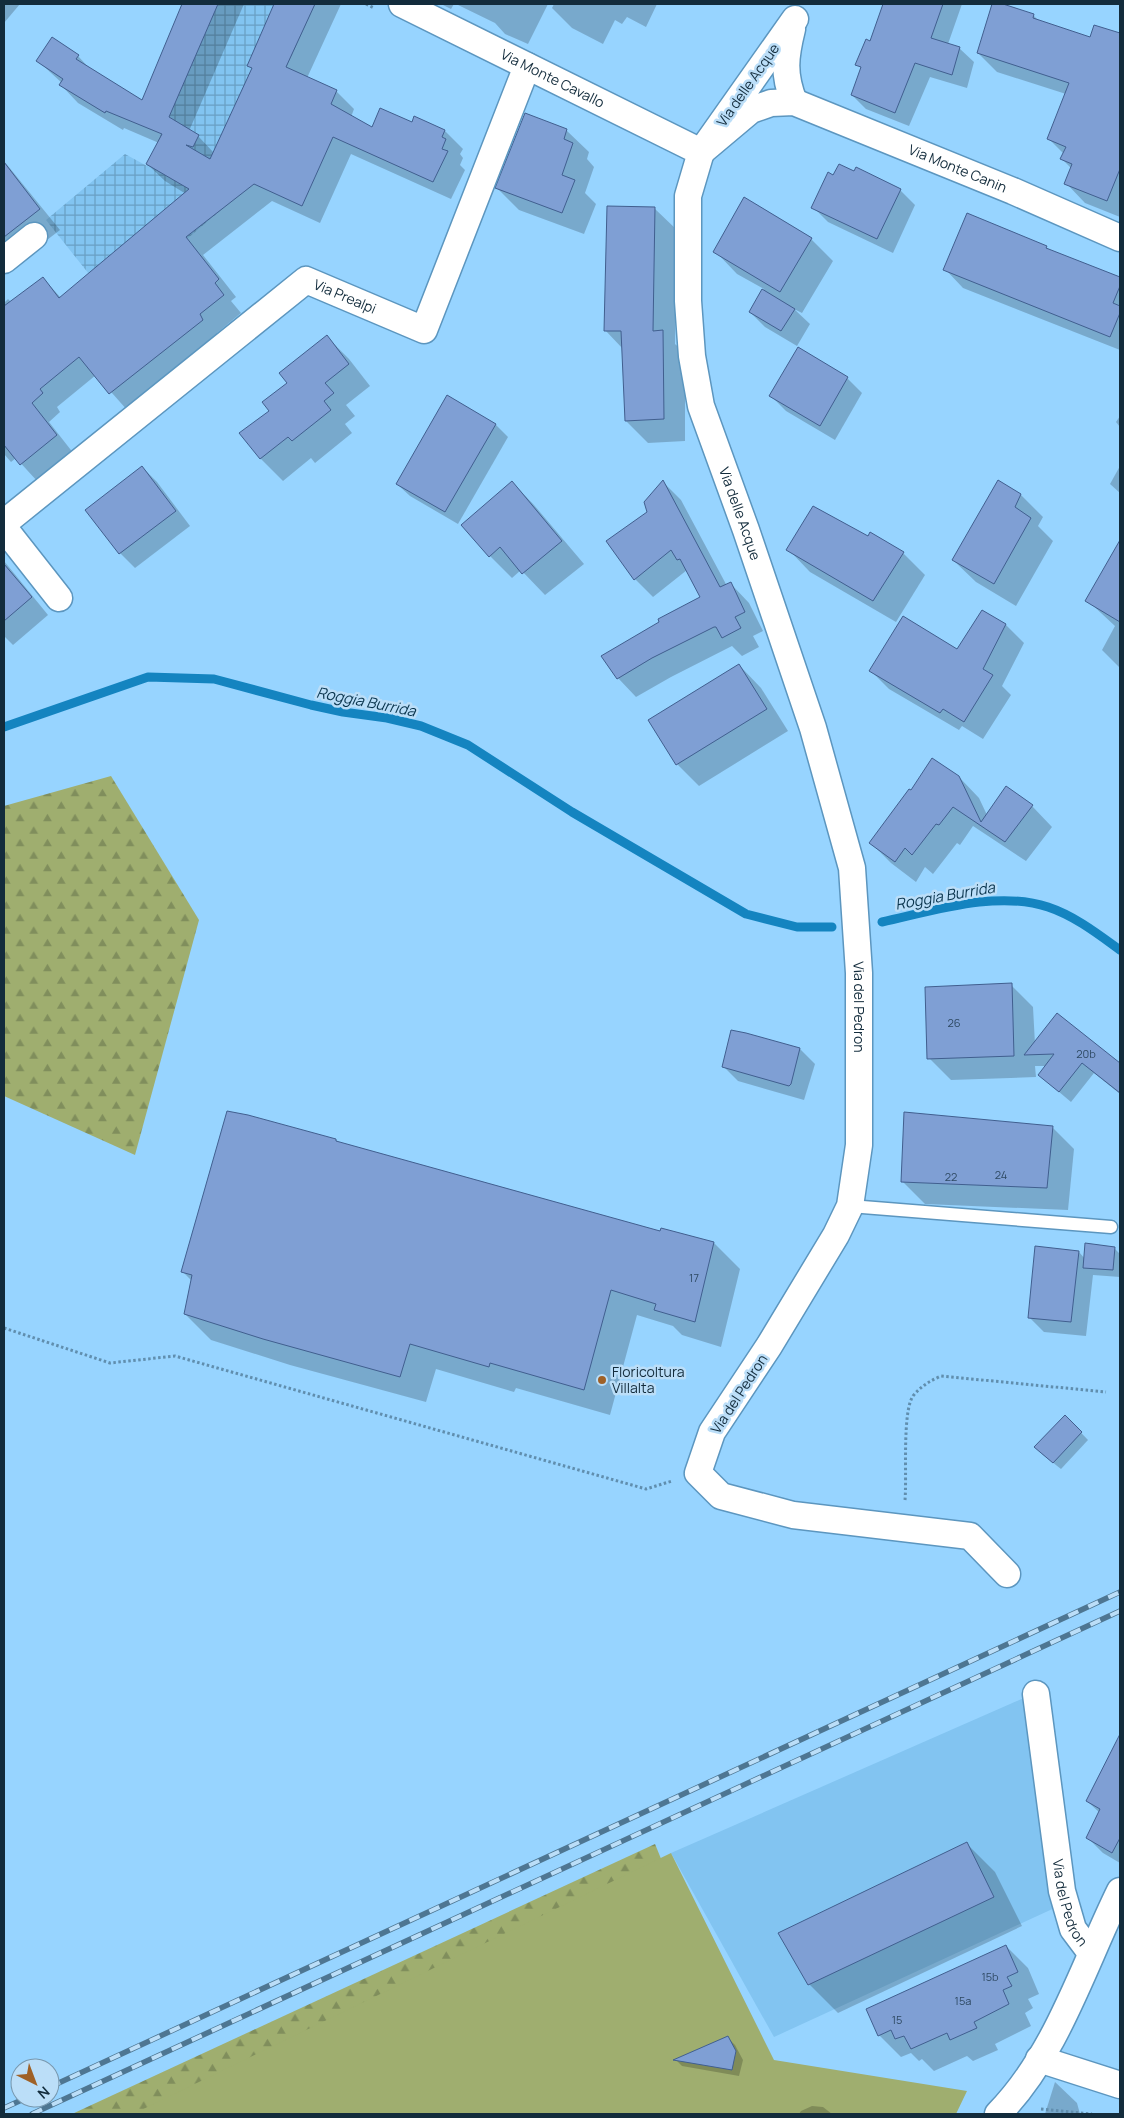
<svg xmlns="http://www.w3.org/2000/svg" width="1124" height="2118" font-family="Manrope,sans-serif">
  <defs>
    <pattern id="industrial-grid" width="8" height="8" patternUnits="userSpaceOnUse" patternTransform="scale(1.25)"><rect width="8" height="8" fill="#82c4f1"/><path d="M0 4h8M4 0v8" fill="none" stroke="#699fc4"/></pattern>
    <pattern id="forest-firs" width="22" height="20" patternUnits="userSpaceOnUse" patternTransform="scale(1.25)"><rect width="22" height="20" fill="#9fae6f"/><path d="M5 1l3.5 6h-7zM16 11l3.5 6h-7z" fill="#808e5c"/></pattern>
  </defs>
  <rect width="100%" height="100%" fill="#97d4ff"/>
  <polygon fill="#82c4f1" points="1026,1697 1059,1906 774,2037 671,1853"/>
  <polygon fill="url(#industrial-grid)" points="218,4 315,4 222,209 112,303 46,220 125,154 147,166"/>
  <g fill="url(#forest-firs)">
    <polygon points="111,776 199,920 135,1155 4,1096 4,806"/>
    <polygon points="655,1844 666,1871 169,2114 72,2114"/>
  </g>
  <polygon fill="#9fae6f" points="671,1853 774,2060 967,2091 956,2114 133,2114"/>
  <g fill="#0003">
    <polygon points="4,4 20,4 4,23"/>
    <polygon points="184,4 244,4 189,131 198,136 214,153 253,70 249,65 276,4 341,4 307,78 336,91 354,109 351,117 372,128 413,123 415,118 445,131 463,149 460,154 463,158 460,165 465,170 451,199 351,154 320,223 272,201 203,255 236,297 231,301 241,313 217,333 220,338 128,411 96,375 57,407 60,412 49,422 74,454 38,482 16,458 11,462 4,454 4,303 8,299 11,302 43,278 61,298 186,194 165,181 147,164 159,143 124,128 123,130 78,103 61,85 62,83 38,61 78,56 91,70 143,102"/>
    <polygon points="441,4 454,4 451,9"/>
    <polygon points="456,4 548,4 528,44 505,34 495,23"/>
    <polygon points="554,4 657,4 646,27 627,17 622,24 615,20 603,44 572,28 552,8"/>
    <polygon points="884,4 962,4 948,44 959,48 974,62 967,88 930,77 909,126 866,109 852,95 862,69 857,64 871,43"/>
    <polygon points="994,4 1033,15 1040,22 1091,39 1095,27 1120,35 1120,217 1085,203 1066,183 1072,169 1062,159 1064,154 1049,139 1066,94 997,72 978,53"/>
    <polygon points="566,130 589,152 587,159 594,167 585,193 596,204 584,234 519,210 497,188"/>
    <polygon points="4,161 60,230 4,273"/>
    <polygon points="900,190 915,205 893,253 828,222 813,207"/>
    <polygon points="654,208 677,230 675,344 685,353 685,441 648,443 626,421 623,349 605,330"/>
    <polygon points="811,239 833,261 802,313 794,309 810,324 797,346 765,327 750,312 764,289 737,274 715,251"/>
    <polygon points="1046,247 1052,252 1120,279 1120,350 963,288 945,269"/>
    <polygon points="327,337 349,359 370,386 346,405 355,416 345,424 352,433 315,463 311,458 283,481 261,459 241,434 270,411"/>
    <polygon points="799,349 847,378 862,393 835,440 786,411 771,396"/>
    <polygon points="1120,416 1120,427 1116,422"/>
    <polygon points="495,424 508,437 458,524 410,496 397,484"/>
    <polygon points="1120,466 1120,493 1110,484"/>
    <polygon points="142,467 157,482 190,526 135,568 120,553"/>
    <polygon points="512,482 534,505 584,564 545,595 521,570 512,578 490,556"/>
    <polygon points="663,482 681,500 727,586 731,584 749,603 763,631 753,636 759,647 742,656 732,646 671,677 636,697 618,678 702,597 687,570 653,597 635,579 648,512"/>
    <polygon points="1021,495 1043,517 1038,526 1053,541 1016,606 976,582 953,560"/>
    <polygon points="869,538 903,553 925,575 896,622 810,572 788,549"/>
    <polygon points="4,561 48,615 13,645 4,636"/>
    <polygon points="1109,562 1120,568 1120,668 1102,650 1115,626 1087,600"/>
    <polygon points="982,611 1006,625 1024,643 1002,686 1011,695 983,739 962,726 959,730 889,689 871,671 958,651"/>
    <polygon points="739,665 761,688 788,731 699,786 677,764"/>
    <polygon points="959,777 979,798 987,815 1032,806 1052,827 1026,861 973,826 960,845 957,843 933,874 925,867 916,882 891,863 871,843 911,792"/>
    <polygon points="1011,985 1033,1007 1035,1044 1057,1015 1120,1064 1120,1094 1094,1073 1071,1102 1039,1075 1046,1066 1035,1066 1036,1077 951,1080 929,1058"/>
    <polygon points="746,1034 800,1049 815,1064 804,1100 738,1081 723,1066"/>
    <polygon points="1052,1127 1074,1149 1068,1210 925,1204 903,1182"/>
    <polygon points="336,1140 339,1143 661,1233 714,1243 740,1269 721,1347 682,1335 673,1326 637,1315 610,1415 516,1388 514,1392 436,1369 426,1402 290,1365 211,1340 185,1314 192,1281 182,1271"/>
    <polygon points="1115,1249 1120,1254 1120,1277 1093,1275 1086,1336 1044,1332 1029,1317 1079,1252 1085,1259"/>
    <polygon points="1065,1416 1088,1440 1061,1469 1042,1454"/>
    <polygon points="1105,1766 1120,1773 1120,1863 1103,1853 1088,1838 1100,1813 1087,1801"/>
    <polygon points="966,1843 995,1872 1022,1926 838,2013 809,1984"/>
    <polygon points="1006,1946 1028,1968 1039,1994 1028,1999 1033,2008 1025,2013 1031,2026 995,2044 998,2050 973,2061 967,2056 934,2071 922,2059 919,2061 911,2053 901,2057 879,2035"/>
    <polygon points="728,2038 735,2045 743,2060 739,2076 682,2066 676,2060"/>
    <polygon points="1055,2082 1077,2103 1080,2114 1045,2114"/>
    <polygon points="812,2106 823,2107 832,2114 799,2114 801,2111"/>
  </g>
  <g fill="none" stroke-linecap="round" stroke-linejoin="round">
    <g stroke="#1484c0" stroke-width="9">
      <polyline points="4,727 148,677 214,679 311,705 343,712 387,718 421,726 468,745 572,812 746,914 797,927 832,927"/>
      <path d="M882,922C933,911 997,890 1048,907C1075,916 1098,934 1120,950"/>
    </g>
  </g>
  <g fill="#7f9fd4" stroke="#415f8f">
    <polygon points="182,4 218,4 169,117 199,135 193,147 186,145 210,159 252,68 247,66 274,4 315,4 286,67 337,90 331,104 372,127 380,108 412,122 414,116 445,130 442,137 446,139 442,149 448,151 433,182 333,137 302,206 254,184 186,237 219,279 215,283 224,295 200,314 203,320 109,394 79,357 40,389 43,393 32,403 57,435 20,465 4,445 4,306 43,277 59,298 189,189 146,164 162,134 106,111 105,113 59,85 63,79 36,61 52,37 79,55 76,59 142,100"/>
    <polygon points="883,4 943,4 931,38 960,47 952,75 915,63 895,113 851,95 861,67 855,65 866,39 870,41"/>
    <polygon points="992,4 1003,4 1034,14 1033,18 1090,37 1094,25 1120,33 1120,169 1107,201 1064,184 1072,164 1060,159 1066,147 1047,139 1069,83 977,53"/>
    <polygon points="525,113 567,129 564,139 573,143 562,175 575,180 562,213 495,188"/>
    <polygon points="4,162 40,209 4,237"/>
    <polygon points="839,164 854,171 856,167 901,189 877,239 811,208 828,172 833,175"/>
    <polygon points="744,197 812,238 780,292 713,252"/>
    <polygon points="607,206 655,207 653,331 663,330 664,419 625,421 621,331 604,331"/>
    <polygon points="967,213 1047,246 1046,248 1120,277 1120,286 1113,303 1120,306 1120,313 1110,337 943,270"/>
    <polygon points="762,289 795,309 781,331 749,312"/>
    <polygon points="327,335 349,364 325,383 334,393 324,401 331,410 292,441 288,437 260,459 239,433 269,411 262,402 287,383 279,373"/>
    <polygon points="798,347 848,377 820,426 769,396"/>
    <polygon points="447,395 496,424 445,512 396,484"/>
    <polygon points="142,466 176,511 119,554 85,510"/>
    <polygon points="663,480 720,587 731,582 745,612 735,617 741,628 722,638 716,627 714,627 652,658 617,679 601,656 659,622 658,619 700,597 680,559 677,560 671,550 634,580 606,541 647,512 644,502"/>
    <polygon points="998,480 1021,494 1015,507 1031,518 994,584 952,560"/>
    <polygon points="512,481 562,541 522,574 500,547 489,557 461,525"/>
    <polygon points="813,506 868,536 870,532 904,552 873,601 786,550"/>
    <polygon points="1120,540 1120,622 1085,601"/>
    <polygon points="4,564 32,597 4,621"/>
    <polygon points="982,610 1006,624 983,669 993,675 964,722 943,709 940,713 869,671 903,616 957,649"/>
    <polygon points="739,664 767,709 676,765 648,720"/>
    <polygon points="932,758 959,776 981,822 1006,786 1033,805 1005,842 953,807 939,825 936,824 912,855 905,848 895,862 869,843 909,789 911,790"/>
    <polygon points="1012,983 1014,1056 927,1059 925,987"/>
    <polygon points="1057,1013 1120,1063 1120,1093 1082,1063 1059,1092 1038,1075 1054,1054 1024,1055"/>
    <polygon points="731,1030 746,1033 800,1048 791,1084 789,1086 722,1067"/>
    <polygon points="227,1111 248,1115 336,1139 336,1141 660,1231 661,1228 714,1242 695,1322 654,1310 656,1304 611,1290 584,1390 490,1363 489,1367 410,1344 400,1377 263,1339 184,1314 192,1275 181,1272"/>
    <polygon points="904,1112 1053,1126 1047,1188 901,1182"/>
    <polygon points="1085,1243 1115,1247 1113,1270 1083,1268"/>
    <polygon points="1035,1246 1079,1251 1071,1322 1028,1318"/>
    <polygon points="1065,1415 1082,1432 1053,1463 1034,1447"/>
    <polygon points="1120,1734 1120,1838 1112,1853 1086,1838 1100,1809 1086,1801"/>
    <polygon points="967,1842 994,1897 808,1985 778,1933"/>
    <polygon points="1006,1945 1018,1972 1007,1977 1012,1986 1003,1990 1009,2004 974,2022 977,2028 950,2040 947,2033 911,2049 904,2036 895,2039 891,2030 878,2036 866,2009"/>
    <polygon points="728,2036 736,2051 732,2070 673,2060"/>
  </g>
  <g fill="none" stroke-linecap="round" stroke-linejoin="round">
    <g stroke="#5c96bf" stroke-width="15">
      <polyline id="service" points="850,1206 1111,1227"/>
    </g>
    <g stroke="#5c96bf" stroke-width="29">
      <g id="minor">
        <path id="s1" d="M402,4L701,152L688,196V301L692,356L701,406L746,530L813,728L852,868L859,973V1145L850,1206L836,1235L769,1346L712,1432L698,1473L721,1496L793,1515L970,1536L1007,1574"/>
        <path id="s2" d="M795,19L701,152L751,110L771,103L794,102L1013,191L1120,238"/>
        <path d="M792,29C785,57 783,74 794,102"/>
        <polyline points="4,260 34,236"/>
        <path id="s3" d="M4,523L306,280L424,330L527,66"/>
        <polyline points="4,528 59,598"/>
        <path id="s4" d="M1036,1694L1062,1891L1073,1929L1091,1953"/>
        <polyline points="1039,2059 1120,2085"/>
        <path d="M998,2114C1057,2054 1083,1966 1120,1891"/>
      </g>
    </g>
    <g stroke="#608eae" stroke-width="3" stroke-dasharray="2.5 2.5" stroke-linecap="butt">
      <polyline points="366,4 374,8"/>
      <polyline points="4,1328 110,1363 175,1356 646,1489 672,1481"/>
      <path d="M905,1500C907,1478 902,1412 913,1396C921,1386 930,1381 941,1376L1106,1392"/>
      <polyline points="1041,2109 1092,2114"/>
    </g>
    <use href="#service" stroke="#fff" stroke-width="12"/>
    <use href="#minor" stroke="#fff" stroke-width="26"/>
    <g stroke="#4e7692" stroke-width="5.5">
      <g id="rail">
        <polyline points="50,2087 1120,1592"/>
        <polyline points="4,2108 26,2098"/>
        <polyline points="32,2114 1120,1611"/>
      </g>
    </g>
    <use href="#rail" stroke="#bbdef8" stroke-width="4" stroke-dasharray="11" stroke-linecap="butt"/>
  </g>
  <circle fill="#9f6127" stroke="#bbdef8" stroke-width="2" cx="602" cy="1380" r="5"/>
  <g text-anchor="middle" stroke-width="5" stroke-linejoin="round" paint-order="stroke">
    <g font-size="11" fill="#2e4962">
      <text x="954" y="1027">26</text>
      <text x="1086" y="1058">20b</text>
      <text x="1001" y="1179">24</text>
      <text x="951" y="1181">22</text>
      <text x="694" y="1282">17</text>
      <text x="990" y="1981">15b</text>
      <text x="963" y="2005">15a</text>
      <text x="897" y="2024">15</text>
    </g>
    <g font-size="14" fill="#132c3c" stroke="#bbdef8">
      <text dy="5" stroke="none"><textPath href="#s1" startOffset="168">Via Monte Cavallo</textPath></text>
      <text transform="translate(748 85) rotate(-55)" y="5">Via delle Acque</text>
      <text dy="5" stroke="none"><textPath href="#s2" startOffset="449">Via Monte Canin</textPath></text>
      <text dy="5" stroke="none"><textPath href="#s3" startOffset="430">Via Prealpi</textPath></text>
      <text dy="5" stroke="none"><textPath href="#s1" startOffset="705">Via delle Acque</textPath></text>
      <text dy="5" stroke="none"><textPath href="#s1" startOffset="1216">Via del Pedron</textPath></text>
      <text transform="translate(739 1394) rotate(-57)" y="5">Via del Pedron</text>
      <text dy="5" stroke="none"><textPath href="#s4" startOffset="212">Via del Pedron</textPath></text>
    </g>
    <g font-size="14" fill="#132c3c" stroke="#bbdef8" text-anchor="start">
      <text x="612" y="1377">Floricoltura<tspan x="612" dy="16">Villalta</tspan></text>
    </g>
    <g font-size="15" font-style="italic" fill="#09344d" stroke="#bbdef8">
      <text transform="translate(366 702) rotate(11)" y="5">Roggia Burrida</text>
      <text transform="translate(945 896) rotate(-10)" y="5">Roggia Burrida</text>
    </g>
  </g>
  <rect width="1124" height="2118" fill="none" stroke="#132c3c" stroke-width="10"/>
  <g transform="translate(35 2083) rotate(138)"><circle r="24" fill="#bbdef8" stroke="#7897ad"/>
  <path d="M0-4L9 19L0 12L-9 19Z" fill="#9f6127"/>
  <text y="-8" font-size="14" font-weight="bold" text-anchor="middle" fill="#132c3c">N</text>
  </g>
</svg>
